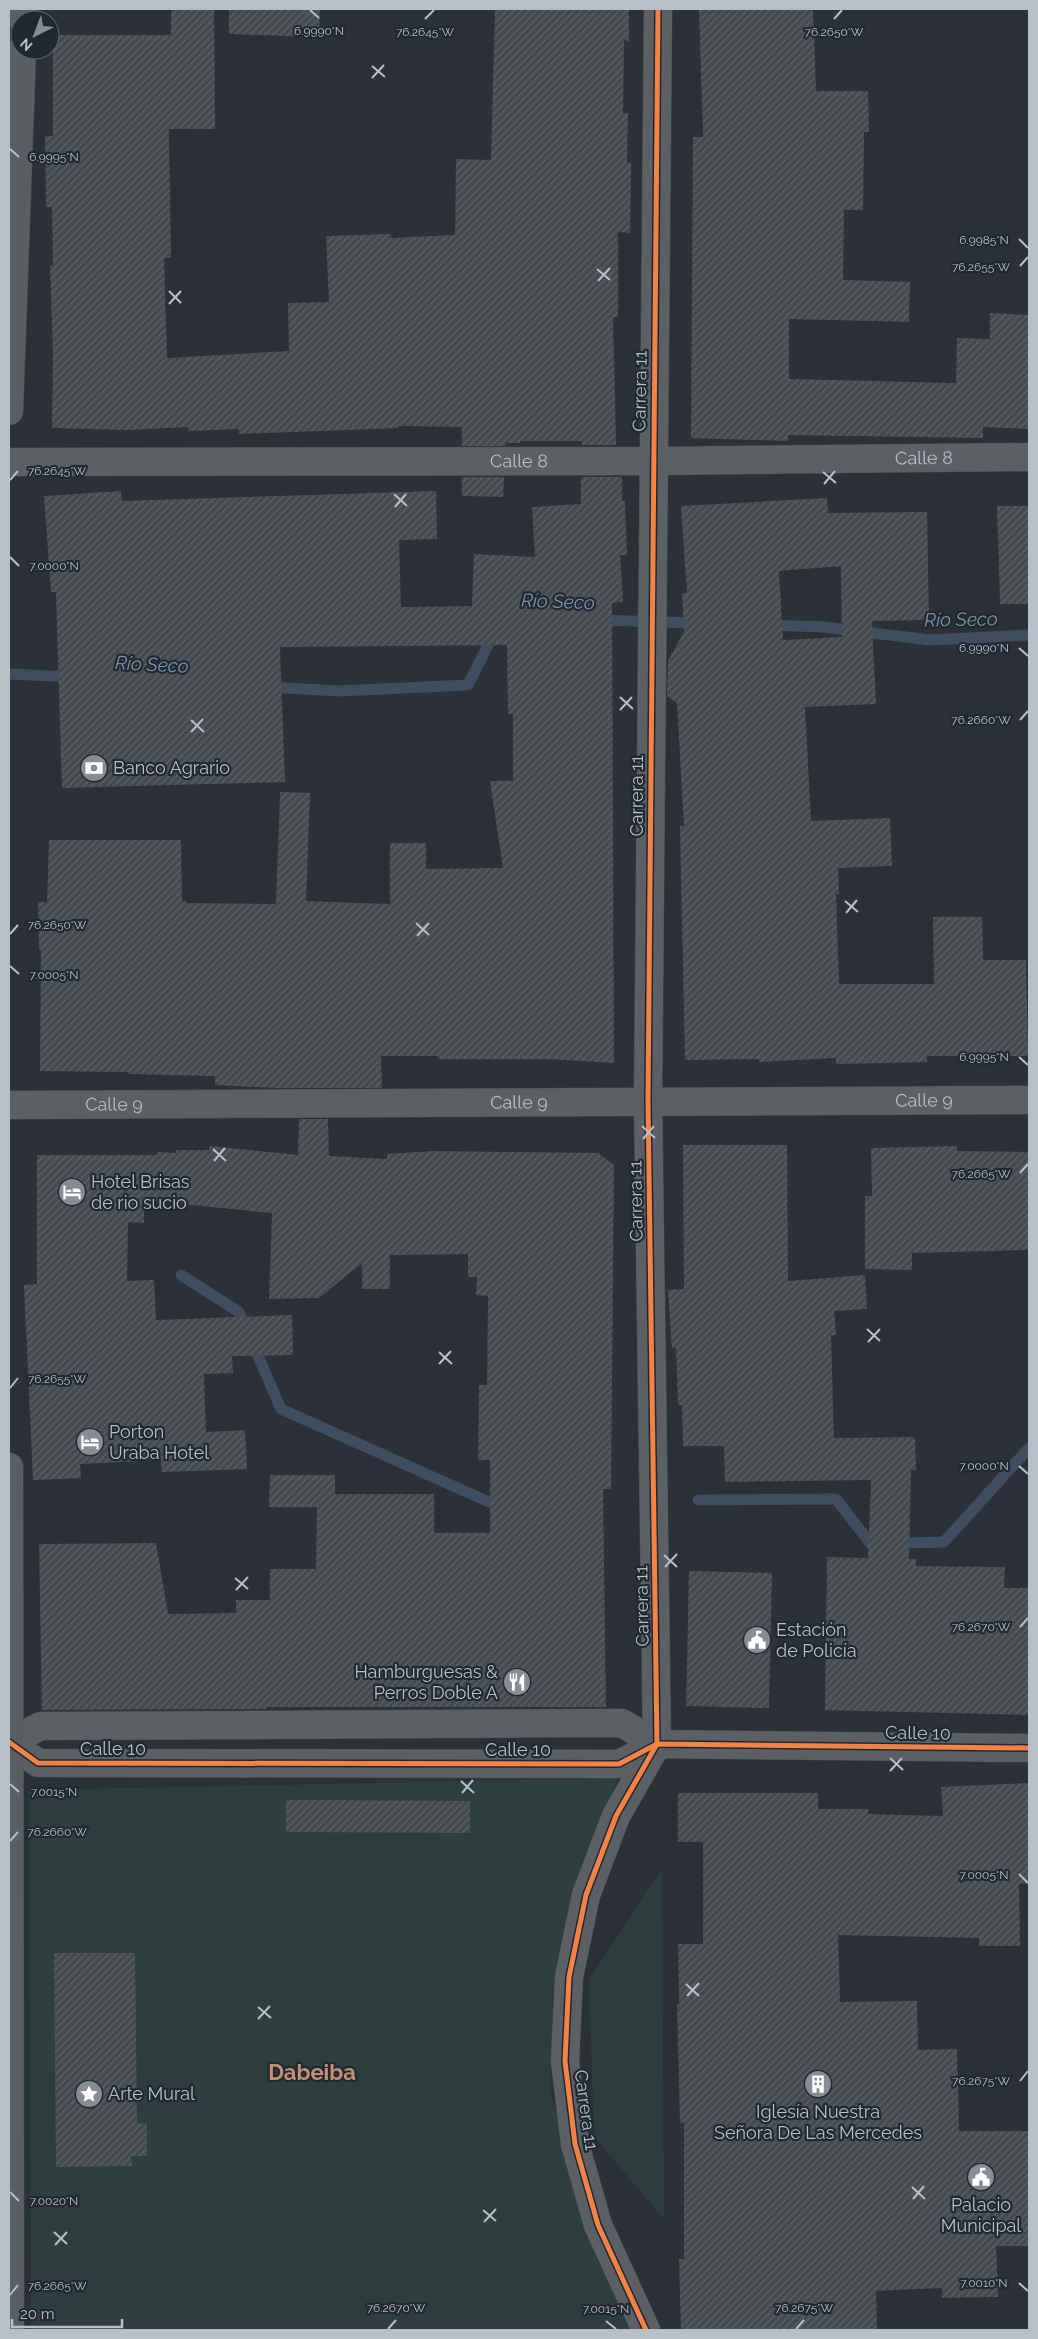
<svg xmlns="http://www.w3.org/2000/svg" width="1038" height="2339" font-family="Raleway,sans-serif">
  <defs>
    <pattern id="building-hatch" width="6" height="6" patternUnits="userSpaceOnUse" patternTransform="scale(1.25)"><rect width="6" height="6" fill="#454a4f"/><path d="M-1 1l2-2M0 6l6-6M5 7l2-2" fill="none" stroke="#5e6267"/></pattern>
  </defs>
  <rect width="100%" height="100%" fill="#2c3137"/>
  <g fill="#2c3e3d">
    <polygon points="617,1778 587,1895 553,1990 551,2094 584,2199 636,2330 31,2330 29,1790"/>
    <polygon points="662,1869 664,2219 594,2137 589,1980"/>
  </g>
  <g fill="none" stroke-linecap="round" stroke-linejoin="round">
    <g stroke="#3e4e5e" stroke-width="11">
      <polyline points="597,620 698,623"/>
      <polyline points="767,625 824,627 930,640 1029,635"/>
      <polyline points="9,674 72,677"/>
      <polyline points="268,687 339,691 468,685 494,633"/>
      <polyline points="181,1275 239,1312 281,1409 489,1502"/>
      <polyline points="698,1500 836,1499 871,1544 944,1542 1029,1448"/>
    </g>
  </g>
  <g fill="url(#building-hatch)" fill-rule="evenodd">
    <polygon points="171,9 214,9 215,129 169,129 171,258 164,258 167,358 289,351 288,303 329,302 326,236 391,234 391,238 455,235 456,159 491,160 495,9 629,9 629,41 624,40 623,113 628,113 627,163 631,163 630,233 618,232 618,317 613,317 616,445 582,445 582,441 520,441 520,443 506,443 505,446 462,446 462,427 398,426 398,428 239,434 239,429 188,431 188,427 127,430 52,428 53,355 50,265 53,265 52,207 46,207 45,136 53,136 53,35 171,35"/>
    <polygon points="229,9 320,9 319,37 229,34"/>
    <polygon points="699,9 813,9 816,91 868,91 869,132 864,132 863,210 844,210 843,280 910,282 909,322 789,319 789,379 956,383 957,338 990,339 990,313 1029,315 1029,429 983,427 983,438 788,435 788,441 691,438 693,137 703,137"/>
    <polygon points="462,477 504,477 503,497 462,496"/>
    <polygon points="581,477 622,477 622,501 625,501 627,555 620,555 623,602 612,603 614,1063 550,1059 438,1059 438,1056 381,1056 382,1088 278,1088 215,1085 215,1076 128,1074 128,1072 40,1071 41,950 39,950 38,902 47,902 49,840 181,840 182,901 186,901 186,903 276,904 280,792 310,793 306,901 390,904 390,843 426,843 426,869 503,868 490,781 513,781 513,714 508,714 507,645 280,647 285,782 62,788 56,592 51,592 44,496 121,491 122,501 436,491 437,539 399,540 401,607 472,606 474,554 535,557 532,507 581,504"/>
    <path d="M827,498L828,513L927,512L929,620L872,621L876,704L805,707L811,821L890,818L892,866L838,868L839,894H836L839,984H934L933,917H982L983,960H1026L1028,1056H927V1062L836,1064V1058L759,1062V1059L685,1060L680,826H684L677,703L667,696L668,661L684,632L682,593H687L681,506ZM841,566L842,637L783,640L779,571Z"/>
    <polygon points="997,506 1029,506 1029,604 1000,604"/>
    <polygon points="299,1119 328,1119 329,1156 387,1159 387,1154 434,1151 598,1153 614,1165 611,1489 603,1489 606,1707 266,1707 266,1709 42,1710 39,1544 156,1543 168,1614 236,1613 236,1600 270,1600 270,1569 316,1569 317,1507 269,1507 270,1475 335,1475 335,1494 434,1494 434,1533 490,1533 490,1460 478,1460 479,1385 487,1385 488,1296 476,1295 477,1277 468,1277 468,1254 390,1255 390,1289 362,1289 362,1263 319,1298 269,1299 272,1213 144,1200 144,1223 128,1222 127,1281 154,1280 156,1320 292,1315 293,1355 232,1356 233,1373 204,1374 206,1432 245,1430 247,1469 162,1472 161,1460 80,1464 81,1478 33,1480 24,1285 37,1284 37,1155 157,1155 158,1152 176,1153 176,1150 209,1150 210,1146 298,1155"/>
    <polygon points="683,1145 787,1145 788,1281 865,1275 867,1309 834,1311 836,1335 831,1335 834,1438 915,1437 916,1470 911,1470 909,1559 916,1559 916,1566 1005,1567 1004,1588 1029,1588 1029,1715 825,1710 827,1557 868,1558 871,1480 725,1482 724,1446 683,1446 682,1405 678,1405 676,1347 672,1348 668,1290 684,1289"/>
    <polygon points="957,1146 957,1151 1029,1152 1029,1250 912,1253 912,1270 865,1269 865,1196 872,1196 871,1148"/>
    <polygon points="689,1571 772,1573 769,1708 686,1706"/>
    <polygon points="1029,1783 1029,1883 1019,1884 1020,1946 979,1946 979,1938 838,1935 840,2002 917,2001 918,2050 957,2049 959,2131 1029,2131 1029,2246 996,2246 998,2297 942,2298 942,2288 876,2291 877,2330 681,2330 679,2259 684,2259 684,2122 680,2123 677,2004 679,2004 678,1944 703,1944 703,1842 678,1842 678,1793 818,1793 818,1809 868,1809 868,1814 943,1816 941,1787"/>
    <polygon points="286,1800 470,1801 470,1833 286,1832"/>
    <polygon points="54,1953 135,1953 137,2123 147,2124 147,2156 131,2156 132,2166 56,2167"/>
  </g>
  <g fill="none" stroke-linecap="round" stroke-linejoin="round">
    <g stroke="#484c50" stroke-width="29">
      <g id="street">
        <path id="s1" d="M9,462L653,461L1029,457"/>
        <path id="s2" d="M9,1105L1029,1100"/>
        <polyline points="9,1742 38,1763 619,1764 657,1744 1029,1748"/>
        <polyline points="9,1742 41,1726 622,1723 657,1744"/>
        <polyline points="646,2330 598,2225 575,2144 565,2061 569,1977 586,1895 616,1816 657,1744 648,1101 658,9"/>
      </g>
    </g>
    <g stroke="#484c50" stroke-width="29">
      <g id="secondary">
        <polyline points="23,20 24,9"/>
        <polyline points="9,411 22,50"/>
        <polyline points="9,1467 10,2330"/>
      </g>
    </g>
    <use href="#street" stroke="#5c6065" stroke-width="28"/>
    <use href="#secondary" stroke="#5a5e63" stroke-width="28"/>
    <g stroke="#202931" stroke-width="8">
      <g id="cycleway">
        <polyline points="9,1742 38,1763 619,1764 657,1744 1029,1748"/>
        <polyline points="646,2330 598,2225 575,2144 565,2061 569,1977 586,1895 616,1816 657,1744 648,1101 658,9"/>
      </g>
    </g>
    <use href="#cycleway" stroke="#f48246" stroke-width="5"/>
  </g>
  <path fill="none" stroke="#b7bfc7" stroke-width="2" d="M310,10L319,18M425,19L434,10M834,19L842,10M372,66L385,77M372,78L384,65M10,149L19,157M1019,239L1028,248M1020,266L1028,257M597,269L610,280M598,281L610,268M169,291L181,303M169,304L181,291M823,472L836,483M10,480L18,471M824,484L835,471M394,494L407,506M395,507L406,494M10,557L19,566M1019,648L1028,656M620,697L633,709M620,710L632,697M191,720L204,732M1020,720L1028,711M191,732L203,719M845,901L858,912M846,913L857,900M416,923L429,935M10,934L18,925M417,936L429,923M10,966L19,974M1019,1057L1028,1065M642,1126L655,1138M643,1139L654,1126M213,1149L226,1161M214,1161L225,1148M1020,1173L1028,1164M867,1329L880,1341M868,1342L880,1329M439,1352L452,1364M439,1364L451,1351M10,1388L18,1378M1019,1466L1028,1474M664,1555L677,1567M665,1567L677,1554M235,1578L248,1589M236,1590L248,1577M1020,1627L1028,1618M890,1758L903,1770M890,1771L902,1758M461,1781L474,1793M10,1784L19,1792M462,1793L473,1780M10,1841L18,1832M1019,1874L1028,1883M686,1984L699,1996M687,1996L699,1983M258,2007L271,2018M258,2019L270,2006M1020,2081L1028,2071M912,2187L925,2199M10,2192L19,2201M913,2199L924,2186M483,2210L496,2221M484,2222L496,2209M54,2232L67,2244M55,2245L67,2232M1019,2283L1028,2291M10,2295L18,2285M606,2321L616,2329M388,2329L396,2320M796,2329L804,2320"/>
  <defs>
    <g id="bank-disc" transform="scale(1.4375)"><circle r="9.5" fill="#868d95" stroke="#202931"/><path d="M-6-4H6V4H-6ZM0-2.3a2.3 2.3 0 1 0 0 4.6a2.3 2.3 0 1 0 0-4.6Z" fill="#fff"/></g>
    <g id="hotel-disc" transform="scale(1.4375)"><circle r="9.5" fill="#868d95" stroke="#202931"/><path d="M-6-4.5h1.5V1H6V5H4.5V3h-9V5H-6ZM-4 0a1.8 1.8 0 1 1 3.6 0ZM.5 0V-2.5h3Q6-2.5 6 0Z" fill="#fff"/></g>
    <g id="civic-disc" transform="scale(1.4375)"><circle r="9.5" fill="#868d95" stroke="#202931"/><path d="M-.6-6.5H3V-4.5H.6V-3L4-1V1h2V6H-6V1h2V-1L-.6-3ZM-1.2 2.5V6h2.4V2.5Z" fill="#fff"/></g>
    <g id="restaurant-disc" transform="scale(1.4375)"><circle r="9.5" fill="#868d95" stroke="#202931"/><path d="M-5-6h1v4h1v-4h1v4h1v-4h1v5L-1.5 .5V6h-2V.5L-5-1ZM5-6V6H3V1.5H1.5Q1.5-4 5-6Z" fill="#fff"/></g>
    <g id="building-disc" transform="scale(1.4375)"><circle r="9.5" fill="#868d95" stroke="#202931"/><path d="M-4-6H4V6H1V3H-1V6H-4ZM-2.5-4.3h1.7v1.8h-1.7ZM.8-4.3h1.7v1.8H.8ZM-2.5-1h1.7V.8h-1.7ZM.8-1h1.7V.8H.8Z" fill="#fff"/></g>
    <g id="sight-disc" transform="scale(1.4375)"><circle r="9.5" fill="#868d95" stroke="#202931"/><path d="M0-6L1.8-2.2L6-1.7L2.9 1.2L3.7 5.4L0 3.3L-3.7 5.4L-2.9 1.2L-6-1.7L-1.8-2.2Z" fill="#fff"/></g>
  </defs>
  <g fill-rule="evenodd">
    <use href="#bank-disc" x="94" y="768"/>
    <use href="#hotel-disc" x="72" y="1192"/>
    <use href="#hotel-disc" x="90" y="1442"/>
    <use href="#civic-disc" x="757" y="1640"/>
    <use href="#restaurant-disc" x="517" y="1682"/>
    <use href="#building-disc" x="818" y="2084"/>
    <use href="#sight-disc" x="89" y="2094"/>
    <use href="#civic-disc" x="981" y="2177"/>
  </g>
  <g text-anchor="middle" stroke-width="4.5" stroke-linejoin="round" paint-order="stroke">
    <g font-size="18" fill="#b7bfc7" stroke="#202931">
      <text transform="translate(640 391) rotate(-89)" y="6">Carrera 11</text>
      <text dy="6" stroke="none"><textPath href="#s1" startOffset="915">Calle 8</textPath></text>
      <text dy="6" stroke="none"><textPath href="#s1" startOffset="510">Calle 8</textPath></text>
      <text transform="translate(637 796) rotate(-90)" y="6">Carrera 11</text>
      <text dy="6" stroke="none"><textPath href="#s2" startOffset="915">Calle 9</textPath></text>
      <text dy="6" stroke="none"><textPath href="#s2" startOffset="510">Calle 9</textPath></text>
      <text dy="6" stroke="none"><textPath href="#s2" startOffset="105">Calle 9</textPath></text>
      <text transform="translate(636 1201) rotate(-91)" y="6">Carrera 11</text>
      <text transform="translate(642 1606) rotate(-91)" y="6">Carrera 11</text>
      <text transform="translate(918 1733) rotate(1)" y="6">Calle 10</text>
      <text x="113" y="1755">Calle 10</text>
      <text x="518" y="1756">Calle 10</text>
      <text transform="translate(586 2110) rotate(82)" y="6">Carrera 11</text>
    </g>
    <g font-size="18" fill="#b7bfc7" stroke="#202931" text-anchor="start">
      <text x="113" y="774">Banco Agrario</text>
      <text x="91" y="1188">Hotel Brisas<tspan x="91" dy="21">de rio sucio</tspan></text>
      <text x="109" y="1438">Porton<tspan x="109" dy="21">Uraba Hotel</tspan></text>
      <text x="776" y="1636">Estación<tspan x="776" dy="21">de Policía</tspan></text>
      <text x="498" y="1678" text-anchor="end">Hamburguesas &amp;<tspan x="498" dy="21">Perros Doble A</tspan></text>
      <text x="108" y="2100">Arte Mural</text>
      <text x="818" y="2118" text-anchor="middle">Iglesía Nuestra<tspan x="818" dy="21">Señora De Las Mercedes</tspan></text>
      <text x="981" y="2211" text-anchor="middle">Palacio<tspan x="981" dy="21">Municipal</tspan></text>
    </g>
    <g font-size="19" font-style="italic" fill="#7c92a6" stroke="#202931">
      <text transform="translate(558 601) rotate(2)" y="7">Río Seco</text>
      <text transform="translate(961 619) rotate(-1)" y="7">Río Seco</text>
      <text transform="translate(152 664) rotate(3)" y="7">Río Seco</text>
    </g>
    <g font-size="22" font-weight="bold" fill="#c78e71" stroke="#202931">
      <text x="312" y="2080">Dabeiba</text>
    </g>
  </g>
  <g font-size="12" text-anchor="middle" fill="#b7bfc7" stroke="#202931" stroke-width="4.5" stroke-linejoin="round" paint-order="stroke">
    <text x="319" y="35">6.9990°N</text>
    <text x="425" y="36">76.2645°W</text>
    <text x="834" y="36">76.2650°W</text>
    <text x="54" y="161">6.9995°N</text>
    <text x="984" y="244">6.9985°N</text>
    <text x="981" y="271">76.2655°W</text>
    <text x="57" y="475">76.2645°W</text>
    <text x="54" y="570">7.0000°N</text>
    <text x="984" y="652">6.9990°N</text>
    <text x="981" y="724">76.2660°W</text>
    <text x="57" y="929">76.2650°W</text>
    <text x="54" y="979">7.0005°N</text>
    <text x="984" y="1061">6.9995°N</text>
    <text x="981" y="1178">76.2665°W</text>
    <text x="57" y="1383">76.2655°W</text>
    <text x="984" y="1470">7.0000°N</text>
    <text x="981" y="1631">76.2670°W</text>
    <text x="54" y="1796">7.0015°N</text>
    <text x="57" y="1836">76.2660°W</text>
    <text x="984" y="1879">7.0005°N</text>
    <text x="981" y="2085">76.2675°W</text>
    <text x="54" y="2205">7.0020°N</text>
    <text x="984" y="2287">7.0010°N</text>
    <text x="57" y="2290">76.2665°W</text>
    <text x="396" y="2312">76.2670°W</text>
    <text x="804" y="2312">76.2675°W</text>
    <text x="606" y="2313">7.0015°N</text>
  </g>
  <rect width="1038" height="2339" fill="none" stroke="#b7bfc7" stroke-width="20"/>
  <g transform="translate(35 35) rotate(222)"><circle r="24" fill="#202931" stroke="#5c656d"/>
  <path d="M0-4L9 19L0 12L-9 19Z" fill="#868d95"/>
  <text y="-8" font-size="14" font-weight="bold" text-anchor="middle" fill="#b7bfc7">N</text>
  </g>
  <path d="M12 2319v8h110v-8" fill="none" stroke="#b7bfc7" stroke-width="2.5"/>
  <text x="20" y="2319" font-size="15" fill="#b7bfc7" stroke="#202931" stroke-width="4" paint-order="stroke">20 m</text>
</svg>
